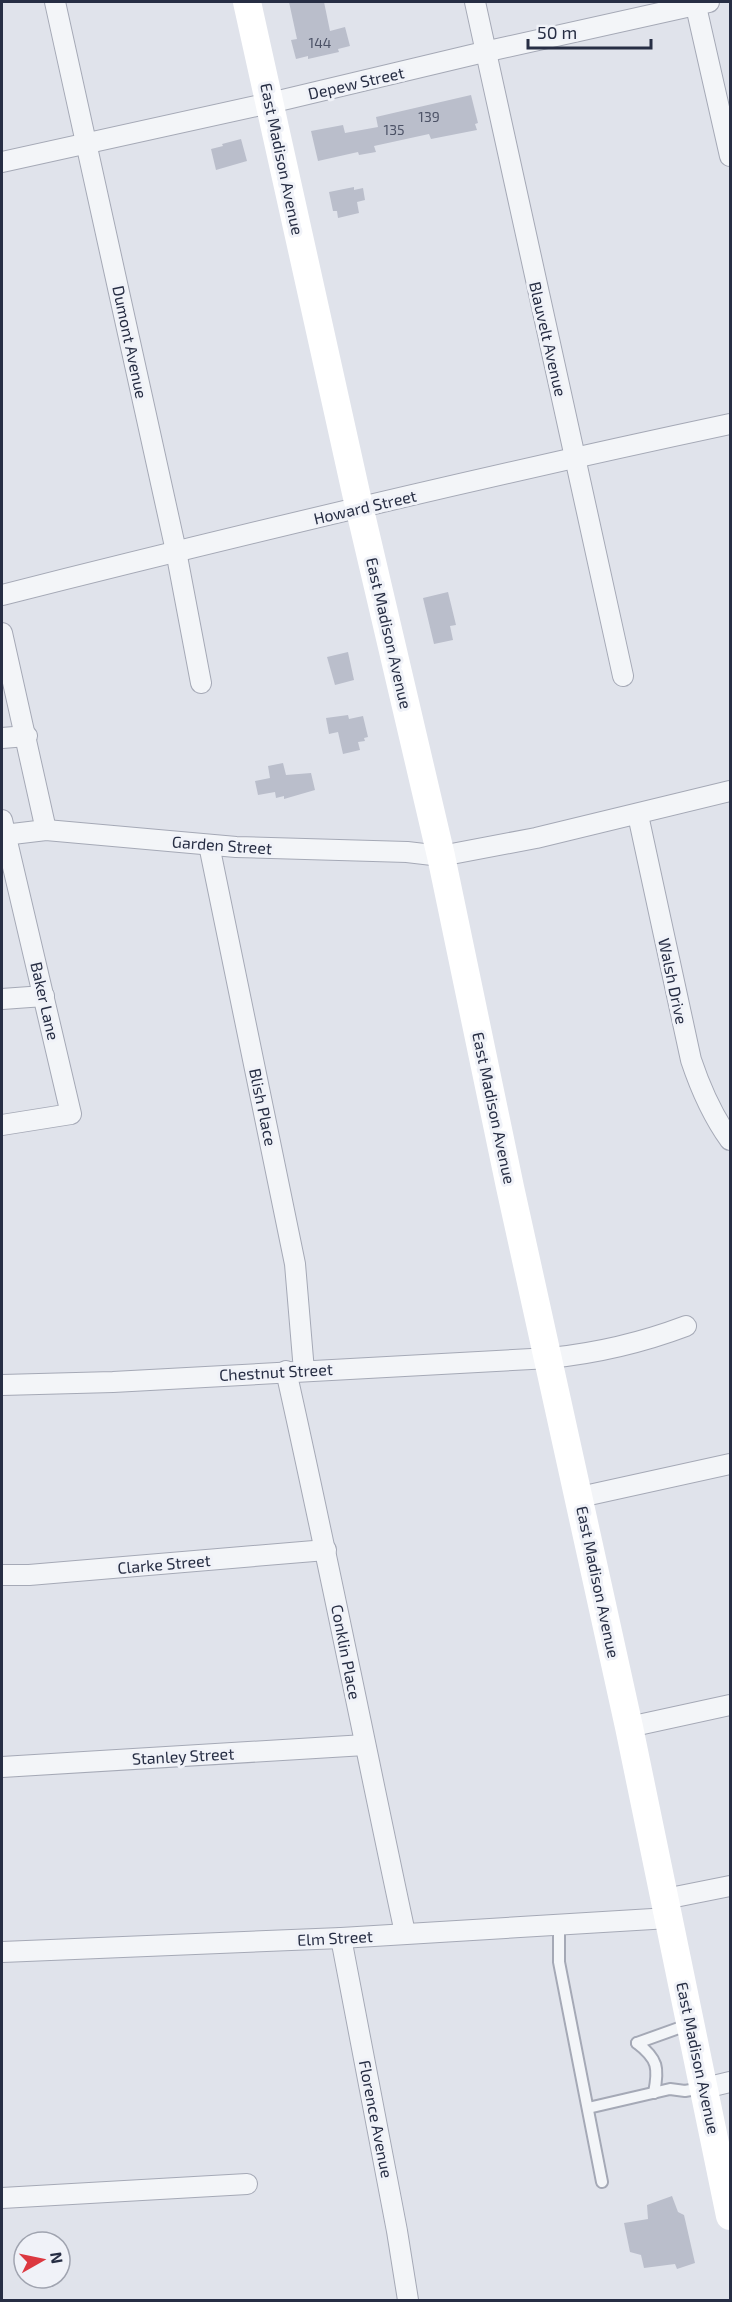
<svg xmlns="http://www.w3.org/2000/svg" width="732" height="2302" font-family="'Exo 2',sans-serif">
  <rect width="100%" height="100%" fill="#e0e3eb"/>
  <g fill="#babecb">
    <polygon points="289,2 324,2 330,31 345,27 350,46 338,49 339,52 308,59 308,56 296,59 291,40 297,39"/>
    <polygon points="471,95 478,123 475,124 477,130 431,139 429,134 374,146 376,152 359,155 358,152 318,161 311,131 343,125 345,133 378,127 376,117"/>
    <polygon points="241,139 247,161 216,170 211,149 223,146 222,144"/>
    <polygon points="354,187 354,190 363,188 365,200 357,202 359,213 338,218 337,211 333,211 329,192"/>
    <polygon points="448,592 456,625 450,626 453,640 434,644 423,598"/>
    <polygon points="348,652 354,680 335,685 327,657"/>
    <polygon points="348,715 349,719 363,716 368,737 364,738 365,741 358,742 360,750 343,754 338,732 329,734 326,718"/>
    <polygon points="283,763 286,775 311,773 315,790 284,799 284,796 276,798 275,792 258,795 255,781 270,778 268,766"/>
    <polygon points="672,2196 678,2212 684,2215 695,2263 677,2269 675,2264 644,2268 641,2255 630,2252 624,2223 648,2219 647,2205"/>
  </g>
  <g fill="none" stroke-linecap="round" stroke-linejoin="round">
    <g stroke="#a5a9b6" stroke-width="14">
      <g id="service">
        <polyline points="559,1926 559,1962 602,2182"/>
        <path d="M637,2043C658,2059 659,2068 654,2093"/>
        <polyline points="637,2043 690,2024"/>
        <polyline points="588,2108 670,2089 685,2091 702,2088"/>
      </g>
    </g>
    <g stroke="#a5a9b6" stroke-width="22">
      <g id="minor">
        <polyline points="55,2 176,551 201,683"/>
        <polyline points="475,2 623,676"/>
        <polyline points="695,2 730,156"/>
        <polyline points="2,162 270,103 484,52 709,2"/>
        <path d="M2,595C243,534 486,476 730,424"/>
        <polyline points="2,633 46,830"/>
        <polyline points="2,738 27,736"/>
        <path d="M638,815L691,1060C701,1090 712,1115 730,1140"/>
        <polyline points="2,820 71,1114 2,1125"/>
        <polyline points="4,835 46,830 236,847 407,852 441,856 536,838 730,791"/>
        <polyline points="209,845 295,1264 304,1371"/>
        <polyline points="2,999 44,996"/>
        <path d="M286,1371C328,1558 365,1746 405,1933"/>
        <path d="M2,1385L113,1382L550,1358C598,1353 641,1343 686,1326"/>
        <polyline points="580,1497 730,1464"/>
        <polyline points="2,1575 29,1575 326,1550"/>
        <polyline points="629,1727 730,1705"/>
        <polyline points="2,1767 365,1745"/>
        <polyline points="665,1899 730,1886"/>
        <polyline points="341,1938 397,2231 408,2300"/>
        <polyline points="2,1952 341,1938 669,1918"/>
        <polyline points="705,2088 730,2082"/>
        <polyline points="2,2198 247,2184"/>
      </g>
    </g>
    <use href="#service" stroke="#f3f5f8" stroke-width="10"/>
    <use href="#minor" stroke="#f3f5f8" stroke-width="20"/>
    <polyline stroke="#fff" stroke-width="28" points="247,2 356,493 441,856 510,1187 629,1727 730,2216"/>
  </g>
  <g text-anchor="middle" stroke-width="6" stroke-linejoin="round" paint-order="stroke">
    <g font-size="14" fill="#4c5266">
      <text x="320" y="48">144</text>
      <text x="429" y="122">139</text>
      <text x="394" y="135">135</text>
    </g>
    <g font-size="16" fill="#272e44" stroke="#f0f2f8">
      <text transform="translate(356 83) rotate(-13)" y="6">Depew Street</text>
      <text transform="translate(282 159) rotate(78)" y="6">East Madison Avenue</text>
      <text transform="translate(548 339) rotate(77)" y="6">Blauvelt Avenue</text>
      <text transform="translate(130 342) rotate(78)" y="6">Dumont Avenue</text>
      <text transform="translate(365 507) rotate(-13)" y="6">Howard Street</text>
      <text transform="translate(389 633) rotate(77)" y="6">East Madison Avenue</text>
      <text transform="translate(222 845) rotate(4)" y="6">Garden Street</text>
      <text transform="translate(673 981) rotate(78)" y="6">Walsh Drive</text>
      <text transform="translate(45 1001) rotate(77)" y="6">Baker Lane</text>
      <text transform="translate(263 1107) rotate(78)" y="6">Blish Place</text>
      <text transform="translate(494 1108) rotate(78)" y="6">East Madison Avenue</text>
      <text transform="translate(276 1372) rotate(-3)" y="6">Chestnut Street</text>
      <text transform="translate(164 1564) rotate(-5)" y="6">Clarke Street</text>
      <text transform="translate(598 1582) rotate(78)" y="6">East Madison Avenue</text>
      <text transform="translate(346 1652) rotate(79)" y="6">Conklin Place</text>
      <text transform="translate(183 1756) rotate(-3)" y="6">Stanley Street</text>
      <text transform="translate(335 1938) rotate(-3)" y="6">Elm Street</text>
      <text transform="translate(698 2058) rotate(78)" y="6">East Madison Avenue</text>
      <text transform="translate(376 2119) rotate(79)" y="6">Florence Avenue</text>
    </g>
  </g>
  <rect width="732" height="2302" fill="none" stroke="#272e44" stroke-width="6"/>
  <g transform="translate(42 2260) rotate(81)"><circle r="28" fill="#f0f2f8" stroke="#a0a4b0" stroke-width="1.5"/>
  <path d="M0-4.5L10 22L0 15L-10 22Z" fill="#dc3840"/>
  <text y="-9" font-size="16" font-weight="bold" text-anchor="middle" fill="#272e44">N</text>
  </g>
  <path d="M528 39v9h123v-9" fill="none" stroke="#272e44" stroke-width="3"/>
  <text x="537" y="39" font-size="18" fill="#272e44" stroke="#f0f2f8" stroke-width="4.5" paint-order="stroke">50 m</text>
</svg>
